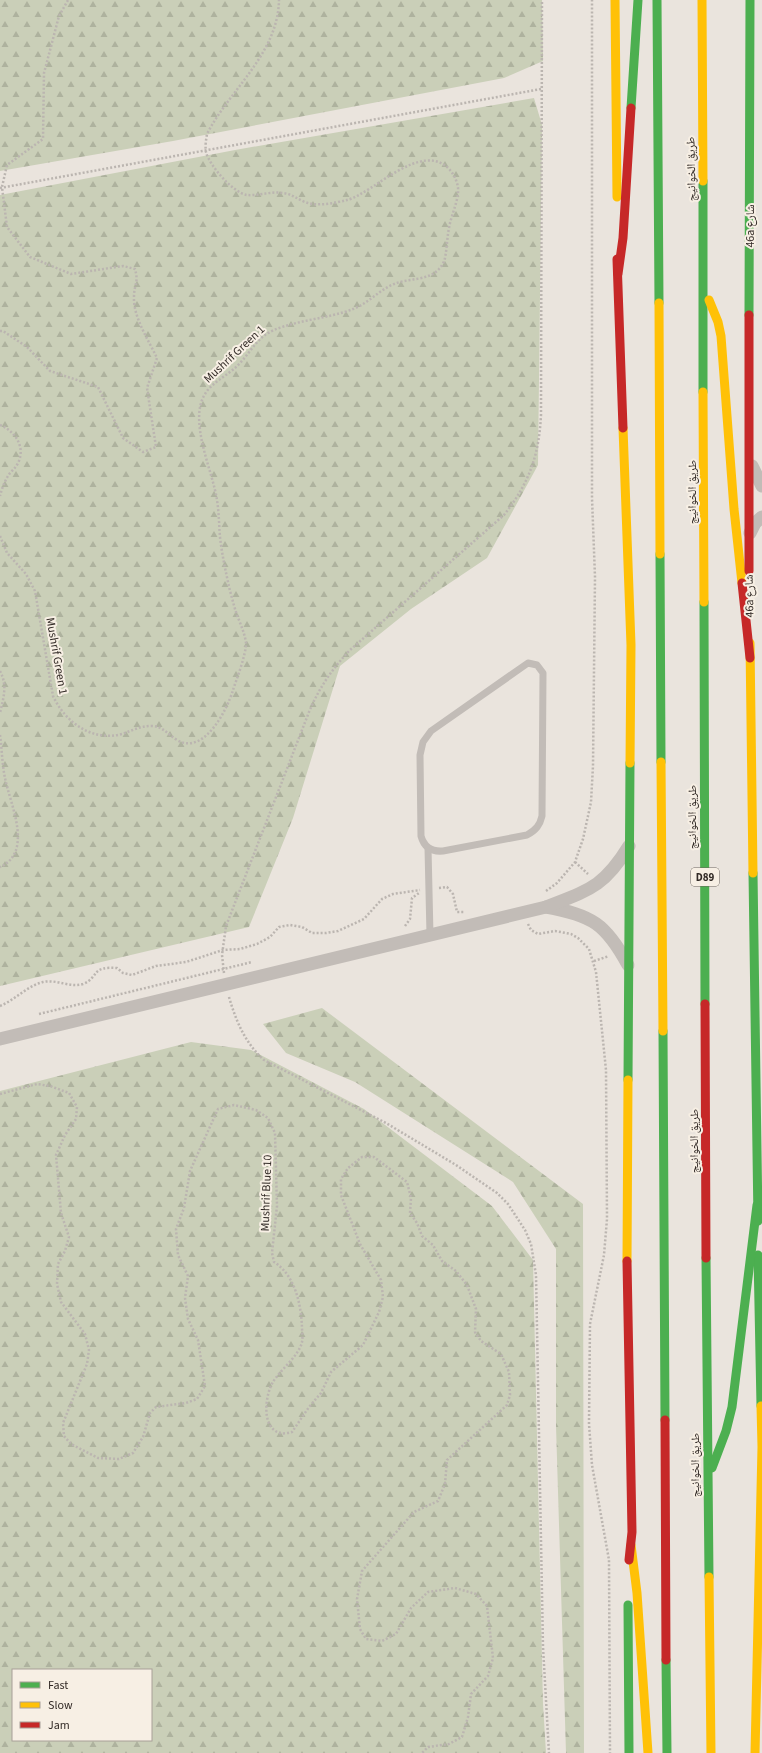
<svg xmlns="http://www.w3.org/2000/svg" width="762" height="1753" font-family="'Source Sans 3','Noto Naskh Arabic',sans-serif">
  <defs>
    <pattern id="forest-firs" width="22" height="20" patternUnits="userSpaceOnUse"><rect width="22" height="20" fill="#cacfb8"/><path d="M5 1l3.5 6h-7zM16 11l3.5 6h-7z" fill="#aeb29e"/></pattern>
  </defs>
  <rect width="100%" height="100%" fill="#eae4dd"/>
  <g fill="url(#forest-firs)" fill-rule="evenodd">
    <polygon points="0,0 542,0 543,61 504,78 173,141 0,171"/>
    <polygon points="534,98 542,125 538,465 487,558 411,609 340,666 293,818 249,927 0,986 0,195 235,150"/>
    <polygon points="322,1008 583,1204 584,1753 566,1753 556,1426 556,1249 513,1182 355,1082 286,1053 263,1024"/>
    <path d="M191,1042L251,1050L364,1109L492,1206L533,1260L543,1704L546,1753H0V1091ZM13,1670H151V1740H13Z"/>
  </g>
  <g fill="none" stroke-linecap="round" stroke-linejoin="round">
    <g stroke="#bbb5b0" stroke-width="2.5" stroke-dasharray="2 2" stroke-linecap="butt">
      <polyline points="0,188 541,89"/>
      <path d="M0,331H3L27,347L50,371L98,387L123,438L143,452L156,447L147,388L157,358C149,341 133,317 134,297C134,284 139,283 135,269L123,266L71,274L30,257L7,227L2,187L7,165L43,139L44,73L59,16L68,0"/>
      <path d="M0,425C15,431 26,447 18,463C16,467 13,470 10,473C5,480 2,488 0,496"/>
      <path d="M0,536L7,553L26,574L35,591L53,696C65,722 92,742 122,734C131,731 140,726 151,726C163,726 167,734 177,740C204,756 227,710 233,690C237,678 246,655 246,643C245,635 242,628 239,620C235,611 233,601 230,591C226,573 222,555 220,537C219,525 219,513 217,500C213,472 188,421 205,394C212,382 227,376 237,366C247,357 254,343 265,335C285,321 329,319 353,309C369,303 379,290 394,284C408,278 428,281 439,269C442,266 444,262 445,258C447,248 447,238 449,228C451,216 457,204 458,193C459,185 455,176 450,170C422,139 374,193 347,200C335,203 317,207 305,202C297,199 292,194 283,193C271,191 258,196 247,195C233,193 209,165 206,152C205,146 206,140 207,134C230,89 278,54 279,0"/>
      <path d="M0,671C8,686 3,699 0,713"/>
      <path d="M0,735C2,749 2,764 5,778C10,804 34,852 0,867"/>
      <polyline points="575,862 588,874"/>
      <polyline points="439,888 447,887 453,894 457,912 464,912"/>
      <polyline points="546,891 557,883 575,862 583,839 591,802 593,766 595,577 592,498 592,0"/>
      <polyline points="528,924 531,930 538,934 555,931 571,934 578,938 589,949 596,972 606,1070 607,1219 604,1255 590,1324 589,1424 592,1465 609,1560 610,1753"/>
      <polyline points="405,926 410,919 412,898 419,893"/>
      <polyline points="594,961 609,956"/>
      <path d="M224,973L222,955L226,926L309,712C319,688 332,669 350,650L504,515C529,483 539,456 541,415L542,0"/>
      <path d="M229,997C236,1021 245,1043 264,1060L386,1123L456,1165L497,1193L508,1204L525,1230L531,1244L536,1275L543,1647L549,1753"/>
      <path d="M0,1006C15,1000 27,986 43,982C57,979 70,988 83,984C100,977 90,966 117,968L123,973L132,975L156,966L186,962L223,950L240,949L257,944L270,937L279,927L290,925L302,927L312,933H326L338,931L364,919L382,899L393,894L420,890"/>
      <polyline points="39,1014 252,962"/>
      <path d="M0,1094L37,1084L50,1086L69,1093L77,1107L76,1119L65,1135L56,1155L61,1213L69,1237L65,1251L58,1264L57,1284L61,1302L85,1334L89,1350L87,1364L63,1423L64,1436L71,1444L98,1458L119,1459L133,1453L143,1437L150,1413L156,1407L186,1403L197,1399L205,1386L198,1340L188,1319L185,1298L188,1276L178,1255L176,1229L184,1208L190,1171L218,1109L234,1105L256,1110L268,1118L275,1133L277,1206L272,1253L274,1262C295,1275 301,1304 302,1327C302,1332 303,1338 302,1342C299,1356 280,1370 273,1382C265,1395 261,1428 280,1433C283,1434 288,1433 292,1432L309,1407L321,1393L331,1372L363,1345L379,1312L383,1297L381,1280L360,1244L341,1195V1179L348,1168L362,1157H374L407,1182L411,1198L410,1213L417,1223L422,1236L433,1245L442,1261L456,1271L467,1285L476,1309L475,1332L481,1341L501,1354L509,1372L510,1395L507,1405L447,1460L445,1484L438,1501L414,1512L362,1571L357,1599L360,1629L366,1639L382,1641L396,1634L411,1608L428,1592L455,1588L476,1594L487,1606L493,1658L488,1676L471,1694L468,1717L462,1737L449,1744L428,1747L422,1753"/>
    </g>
    <g stroke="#c2bcb7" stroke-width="7">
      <path d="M528,663L537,665L543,673L542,816C540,825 536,830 527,835L443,851C431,852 424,847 421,836L420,755L423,742L431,731Z"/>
      <polyline points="428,848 430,935"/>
    </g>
    <g stroke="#c2bcb7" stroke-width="13">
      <polyline points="752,466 762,486"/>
      <polyline points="750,533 755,523 762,517"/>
      <path d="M546,907C592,915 606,924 628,965"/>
      <path d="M0,1039L546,907C589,890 604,887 629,846"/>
    </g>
    <g stroke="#4caf50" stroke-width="9">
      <polyline points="657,0 659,303"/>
      <polyline points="631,108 638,0"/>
      <polyline points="703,181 703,392"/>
      <polyline points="749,315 750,0"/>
      <polyline points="660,554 661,762"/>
      <polyline points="704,602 705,1004"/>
      <polyline points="753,873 758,1221"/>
      <polyline points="663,1031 665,1420"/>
      <polyline points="628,1080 630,763"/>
      <polyline points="758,1255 761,1406"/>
      <polyline points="706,1258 709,1577"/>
      <polyline points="712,1468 726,1431 732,1407 757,1205"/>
      <polyline points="628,1605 629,1753"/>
      <polyline points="666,1660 667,1753"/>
    </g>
    <g stroke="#ffc107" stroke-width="9">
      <polyline points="615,0 617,197"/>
      <polyline points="702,0 703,181"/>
      <polyline points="709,300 718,322 721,336 734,509 742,583"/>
      <polyline points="659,303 660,554"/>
      <polyline points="703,392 704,602"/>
      <polyline points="623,428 631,645 630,763"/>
      <polyline points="750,643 753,873"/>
      <polyline points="661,762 663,1031"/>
      <polyline points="627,1261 628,1080"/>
      <polyline points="631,1545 637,1593 648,1753"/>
      <polyline points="709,1577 711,1753"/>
      <polyline points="755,1753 762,1447 761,1406"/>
    </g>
    <g stroke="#c62828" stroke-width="9">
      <polyline points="617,259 623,428"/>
      <polyline points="618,274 623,238 631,108"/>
      <polyline points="749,571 749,315"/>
      <polyline points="742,583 750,658"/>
      <polyline points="705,1004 706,1258"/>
      <polyline points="627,1261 632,1532 629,1560"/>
      <polyline points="665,1420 666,1660"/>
    </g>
  </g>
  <g text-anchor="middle" stroke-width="4" stroke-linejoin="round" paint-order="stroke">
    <rect fill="#f7efe4" stroke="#6d655f" stroke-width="1" x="691" y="868" width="28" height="18" rx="3"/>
    <g font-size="11" font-weight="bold" fill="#322a26">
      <text x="705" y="881">D89</text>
    </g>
    <g font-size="12" fill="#322a26" stroke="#f7efe4">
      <text transform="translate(691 169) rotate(-91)" y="4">طريق الخوانيج</text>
      <text transform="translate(750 226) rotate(-90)" y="4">46a شارع</text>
      <text transform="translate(234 354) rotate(-43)" y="4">Mushrif Green 1</text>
      <text transform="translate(692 492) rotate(-90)" y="4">طريق الخوانيج</text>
      <text transform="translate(749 596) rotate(-91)" y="4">46a شارع</text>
      <text transform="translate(57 656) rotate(80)" y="4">Mushrif Green 1</text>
      <text transform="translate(692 817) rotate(-90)" y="4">طريق الخوانيج</text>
      <text transform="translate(694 1141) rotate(-90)" y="4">طريق الخوانيج</text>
      <text transform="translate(266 1193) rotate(-88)" y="4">Mushrif Blue 10</text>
      <text transform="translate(695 1465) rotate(-90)" y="4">طريق الخوانيج</text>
    </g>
  </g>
  <rect x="12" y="1669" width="140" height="72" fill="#f7efe4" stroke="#a8a098"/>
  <rect x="20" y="1682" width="20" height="6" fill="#4caf50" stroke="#a8a098"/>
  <text x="48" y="1689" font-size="12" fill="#322a26">Fast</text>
  <rect x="20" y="1702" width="20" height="6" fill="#ffc107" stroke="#a8a098"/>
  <text x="48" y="1709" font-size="12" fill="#322a26">Slow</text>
  <rect x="20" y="1722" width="20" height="6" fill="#c62828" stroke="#a8a098"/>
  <text x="48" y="1729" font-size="12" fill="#322a26">Jam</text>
</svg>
